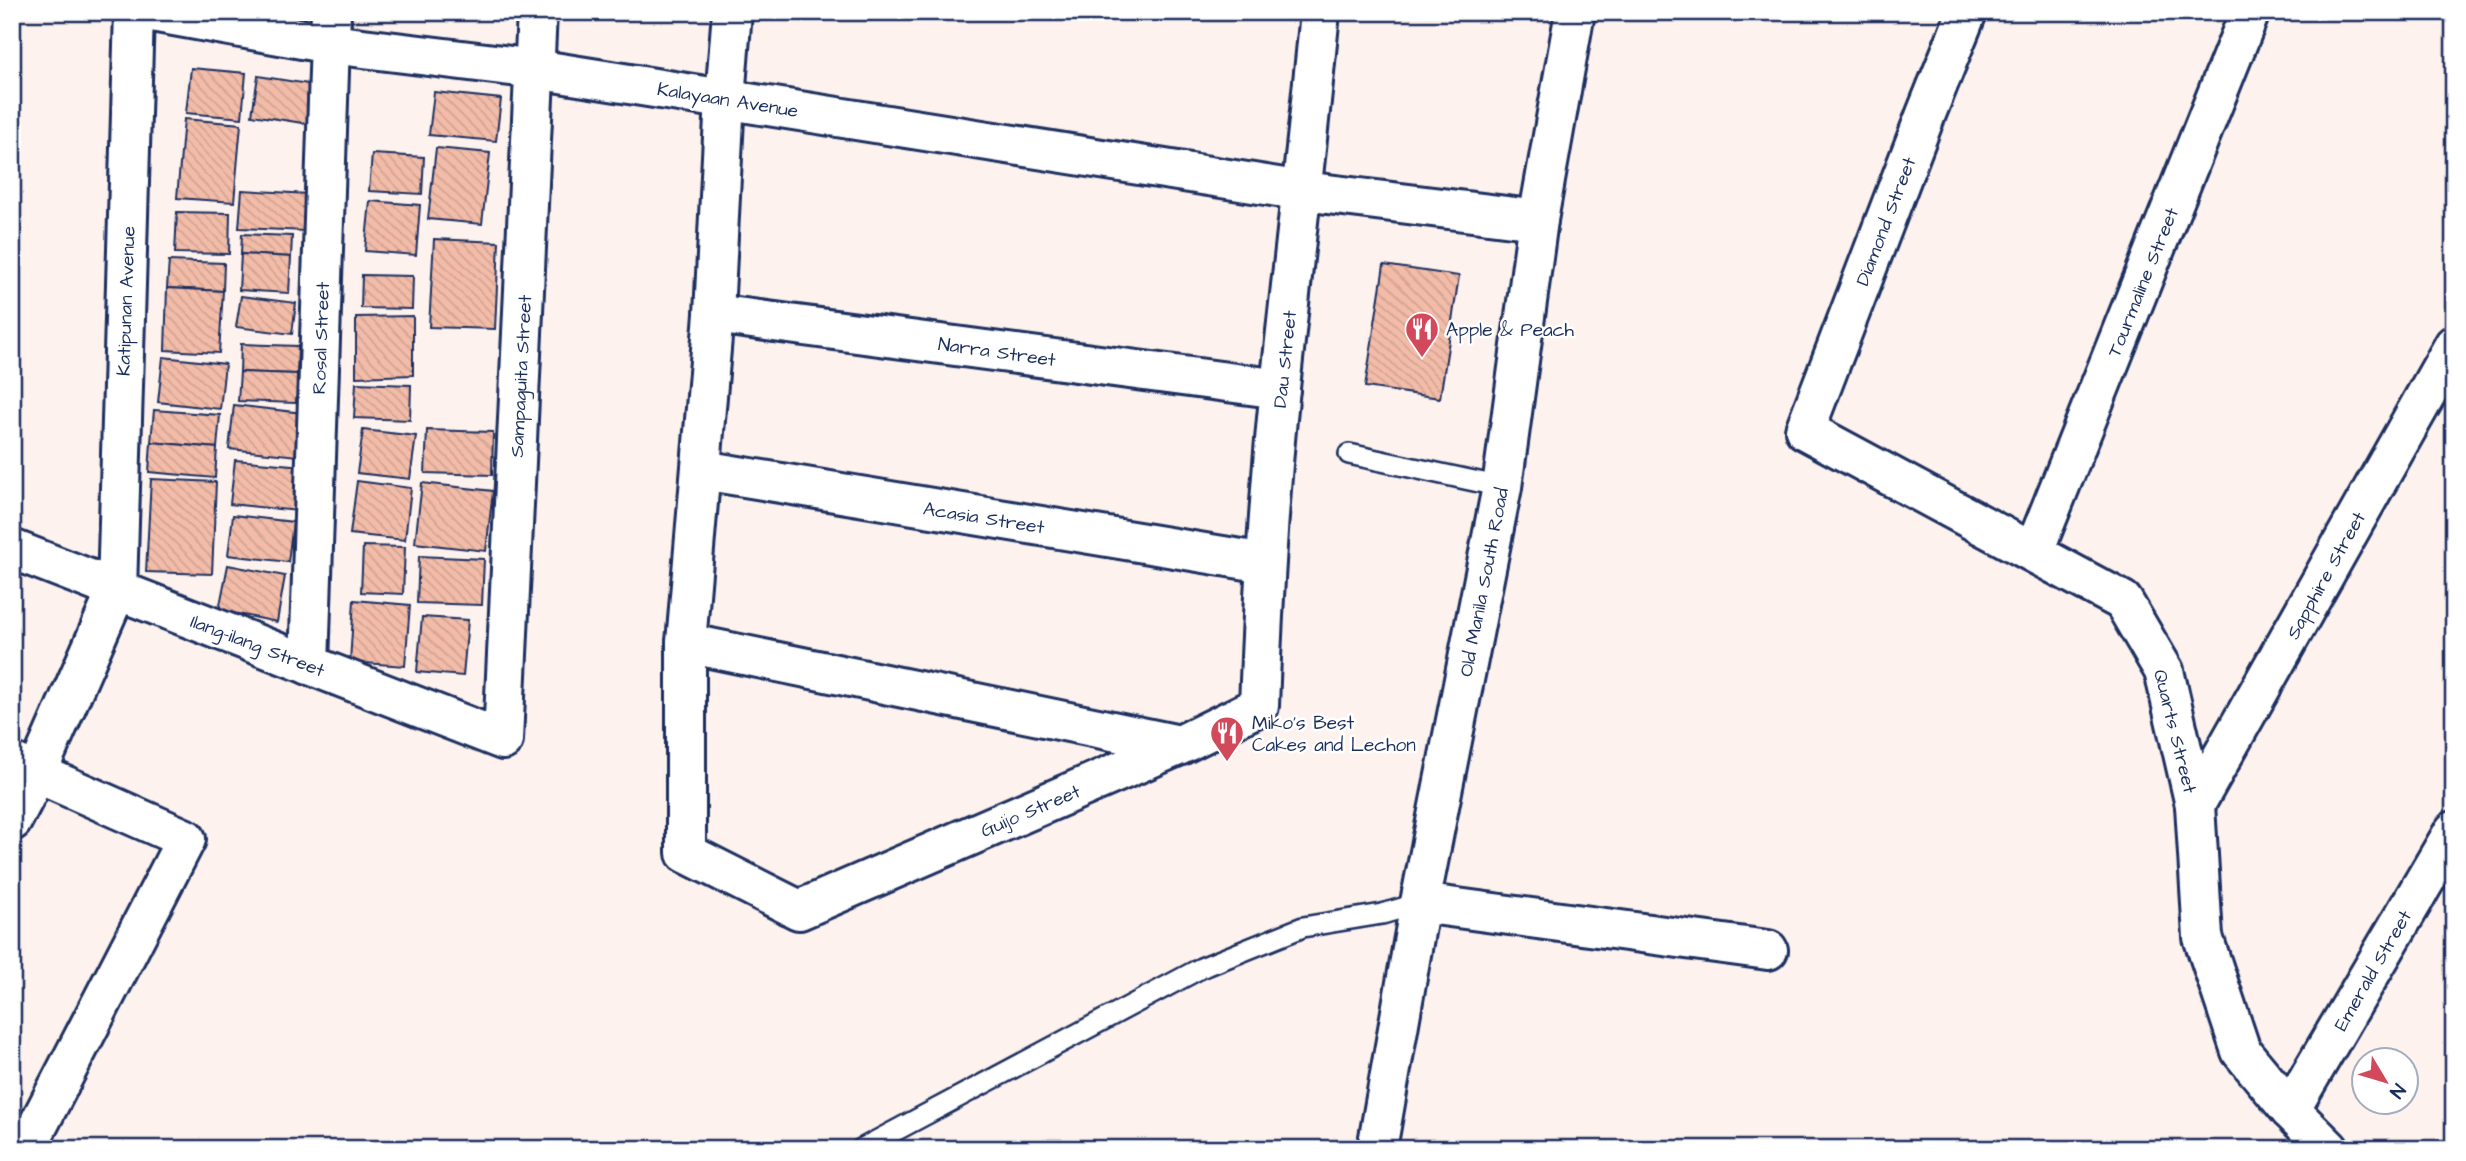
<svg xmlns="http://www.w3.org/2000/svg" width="2466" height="1161" font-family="'Architects Daughter',sans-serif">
  <defs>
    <pattern id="building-back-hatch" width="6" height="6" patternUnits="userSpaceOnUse" patternTransform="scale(1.75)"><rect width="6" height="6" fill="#f3bca8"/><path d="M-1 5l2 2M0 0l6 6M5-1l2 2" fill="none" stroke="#d0a293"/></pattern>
  </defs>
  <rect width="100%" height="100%" fill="#fdf2ee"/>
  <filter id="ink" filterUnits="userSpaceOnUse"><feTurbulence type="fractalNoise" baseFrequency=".0143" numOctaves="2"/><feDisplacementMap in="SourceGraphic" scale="14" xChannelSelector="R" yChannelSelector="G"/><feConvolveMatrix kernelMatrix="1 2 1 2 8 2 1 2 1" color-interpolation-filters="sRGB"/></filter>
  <g filter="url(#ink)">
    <g fill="url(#building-back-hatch)" stroke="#1b2f5e" stroke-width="2">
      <polygon points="191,68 246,73 242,118 186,113"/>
      <polygon points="258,76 315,85 309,124 252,115"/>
      <polygon points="434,92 501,99 496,141 429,135"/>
      <polygon points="184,119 241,124 234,202 177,198"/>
      <polygon points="436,148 490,153 482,224 428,219"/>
      <polygon points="372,154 424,157 422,194 369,191"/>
      <polygon points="242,190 308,194 306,231 239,228"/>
      <polygon points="370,201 420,205 416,255 365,251"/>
      <polygon points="177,212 230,213 229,254 175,253"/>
      <polygon points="242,234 292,236 291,257 241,254"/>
      <polygon points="434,239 499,242 495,329 429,327"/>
      <polygon points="241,254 291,257 289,293 239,290"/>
      <polygon points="169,261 224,263 223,291 167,288"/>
      <polygon points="1384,265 1459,276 1440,398 1365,387"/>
      <polygon points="362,275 413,276 412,309 361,308"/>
      <polygon points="167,288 223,291 219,353 165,350"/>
      <polygon points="241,296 296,303 292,334 236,327"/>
      <polygon points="413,316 413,375 356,377 356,317"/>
      <polygon points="241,344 298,346 297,374 240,372"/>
      <polygon points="163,357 225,364 220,409 158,402"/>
      <polygon points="240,372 297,374 296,403 238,401"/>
      <polygon points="356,383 411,385 410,420 354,418"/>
      <polygon points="234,405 303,413 298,456 229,449"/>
      <polygon points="154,410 220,415 217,448 151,442"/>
      <polygon points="363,430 416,436 410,479 357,473"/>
      <polygon points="427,430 493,432 492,475 425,473"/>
      <polygon points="151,442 217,448 215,478 149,472"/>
      <polygon points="235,460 303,466 298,511 230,504"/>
      <polygon points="151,479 216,482 212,574 146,572"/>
      <polygon points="357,481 411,488 405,540 350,534"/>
      <polygon points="422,483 493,491 486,551 415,543"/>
      <polygon points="233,515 293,522 288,562 228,555"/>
      <polygon points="363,546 405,547 403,594 361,592"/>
      <polygon points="419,556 484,559 482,605 417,603"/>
      <polygon points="228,565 285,576 277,622 219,610"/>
      <polygon points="354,600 410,605 405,666 350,662"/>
      <polygon points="422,617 468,620 463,676 417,672"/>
    </g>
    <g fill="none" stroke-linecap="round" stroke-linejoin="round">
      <g stroke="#1b2f5e" stroke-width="24">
        <g id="service">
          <polyline points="1349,454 1502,487"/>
          <polyline points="861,1149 1201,968 1303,927 1382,914 1420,903"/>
        </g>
      </g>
      <g stroke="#1b2f5e" stroke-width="44">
        <g id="minor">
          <path d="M732,12L725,98L714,314L686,643V853L799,910L1180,745L1259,706C1263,600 1269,494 1280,388C1293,263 1308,138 1320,12"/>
          <polyline points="1967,12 1926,114 1805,430 2123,601 2164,671 2195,805 2203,937 2241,1051 2290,1110 2329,1149"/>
          <polyline points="714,314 1280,389"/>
          <polyline points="702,470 1265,563"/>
          <polyline points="12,549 503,740 537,12"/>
          <polyline points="2034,551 2250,12"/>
          <polyline points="686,643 1180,745"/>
          <polyline points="309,665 331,12"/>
          <polyline points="14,763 186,839 26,1149"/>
          <polyline points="2195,805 2454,345"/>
          <polyline points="12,821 37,773 117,590 134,12"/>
          <polyline points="1420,903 1768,950"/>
          <polyline points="2290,1110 2454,831"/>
        </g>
      </g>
      <g stroke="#1b2f5e" stroke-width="44">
        <polyline id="tertiary" points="152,12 330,44 535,69 1303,191 1538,220"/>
      </g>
      <g stroke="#1b2f5e" stroke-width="44">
        <polyline id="primary" points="1377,1149 1420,903 1502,487 1538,220 1575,12"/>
      </g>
      <use href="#service" stroke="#fff" stroke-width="19"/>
      <use href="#minor" stroke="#fff" stroke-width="38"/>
      <use href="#tertiary" stroke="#fff" stroke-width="38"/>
      <use href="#primary" stroke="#fff" stroke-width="38"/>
    </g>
  </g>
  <defs>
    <g id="restaurant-pin" transform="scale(1.75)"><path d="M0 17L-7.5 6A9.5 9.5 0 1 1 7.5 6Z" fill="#d1495b" stroke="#fff"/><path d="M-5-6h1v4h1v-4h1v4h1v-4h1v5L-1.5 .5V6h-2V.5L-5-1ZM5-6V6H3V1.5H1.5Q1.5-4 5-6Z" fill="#fff"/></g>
  </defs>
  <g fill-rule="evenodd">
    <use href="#restaurant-pin" x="1422" y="329"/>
    <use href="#restaurant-pin" x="1227" y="733"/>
  </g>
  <g text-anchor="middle" stroke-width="5" stroke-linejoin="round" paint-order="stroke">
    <g font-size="19" fill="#1b2f5e" stroke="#fff">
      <text transform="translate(728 99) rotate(9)" y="7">Kalayaan Avenue</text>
      <text transform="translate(1885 221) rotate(-69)" y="7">Diamond Street</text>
      <text transform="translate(2142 282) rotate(-68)" y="7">Tourmaline Street</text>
      <text transform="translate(125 301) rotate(-88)" y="7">Katipunan Avenue</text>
      <text transform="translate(320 338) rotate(-88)" y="7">Rosal Street</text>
      <text transform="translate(997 351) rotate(8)" y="7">Narra Street</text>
      <text transform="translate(1284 359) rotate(-84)" y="7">Dau Street</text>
      <text transform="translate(520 376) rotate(-87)" y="7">Sampaguita Street</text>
      <text transform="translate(984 517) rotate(9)" y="7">Acasia Street</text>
      <text transform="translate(2325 575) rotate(-61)" y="7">Sapphire Street</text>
      <text transform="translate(1483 582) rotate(-79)" y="7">Old Manila South Road</text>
      <text transform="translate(258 645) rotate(21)" y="7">Ilang-ilang Street</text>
      <text transform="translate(2176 731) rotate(76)" y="7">Quarts Street</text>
      <text transform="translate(1030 810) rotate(-23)" y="7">Guijo Street</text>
      <text transform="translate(2372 970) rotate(-60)" y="7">Emerald Street</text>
    </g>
    <g font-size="19" fill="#1b2f5e" stroke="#fff" text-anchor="start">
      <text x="1446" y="336">Apple &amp; Peach</text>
      <text x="1252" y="729">Miko's Best<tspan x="1252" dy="22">Cakes and Lechon</tspan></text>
    </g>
  </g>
  <rect width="2466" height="1161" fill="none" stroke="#fff" stroke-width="42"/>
  <rect x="21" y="21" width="2424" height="1119" fill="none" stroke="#1b2f5e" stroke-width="2.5" filter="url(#ink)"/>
  <g transform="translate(2385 1081) rotate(128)"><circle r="33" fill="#ffffff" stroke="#a4acbf" stroke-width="2"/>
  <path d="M0-5L12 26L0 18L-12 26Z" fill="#d1495b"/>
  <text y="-10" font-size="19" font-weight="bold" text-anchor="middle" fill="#1b2f5e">N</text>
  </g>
</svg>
